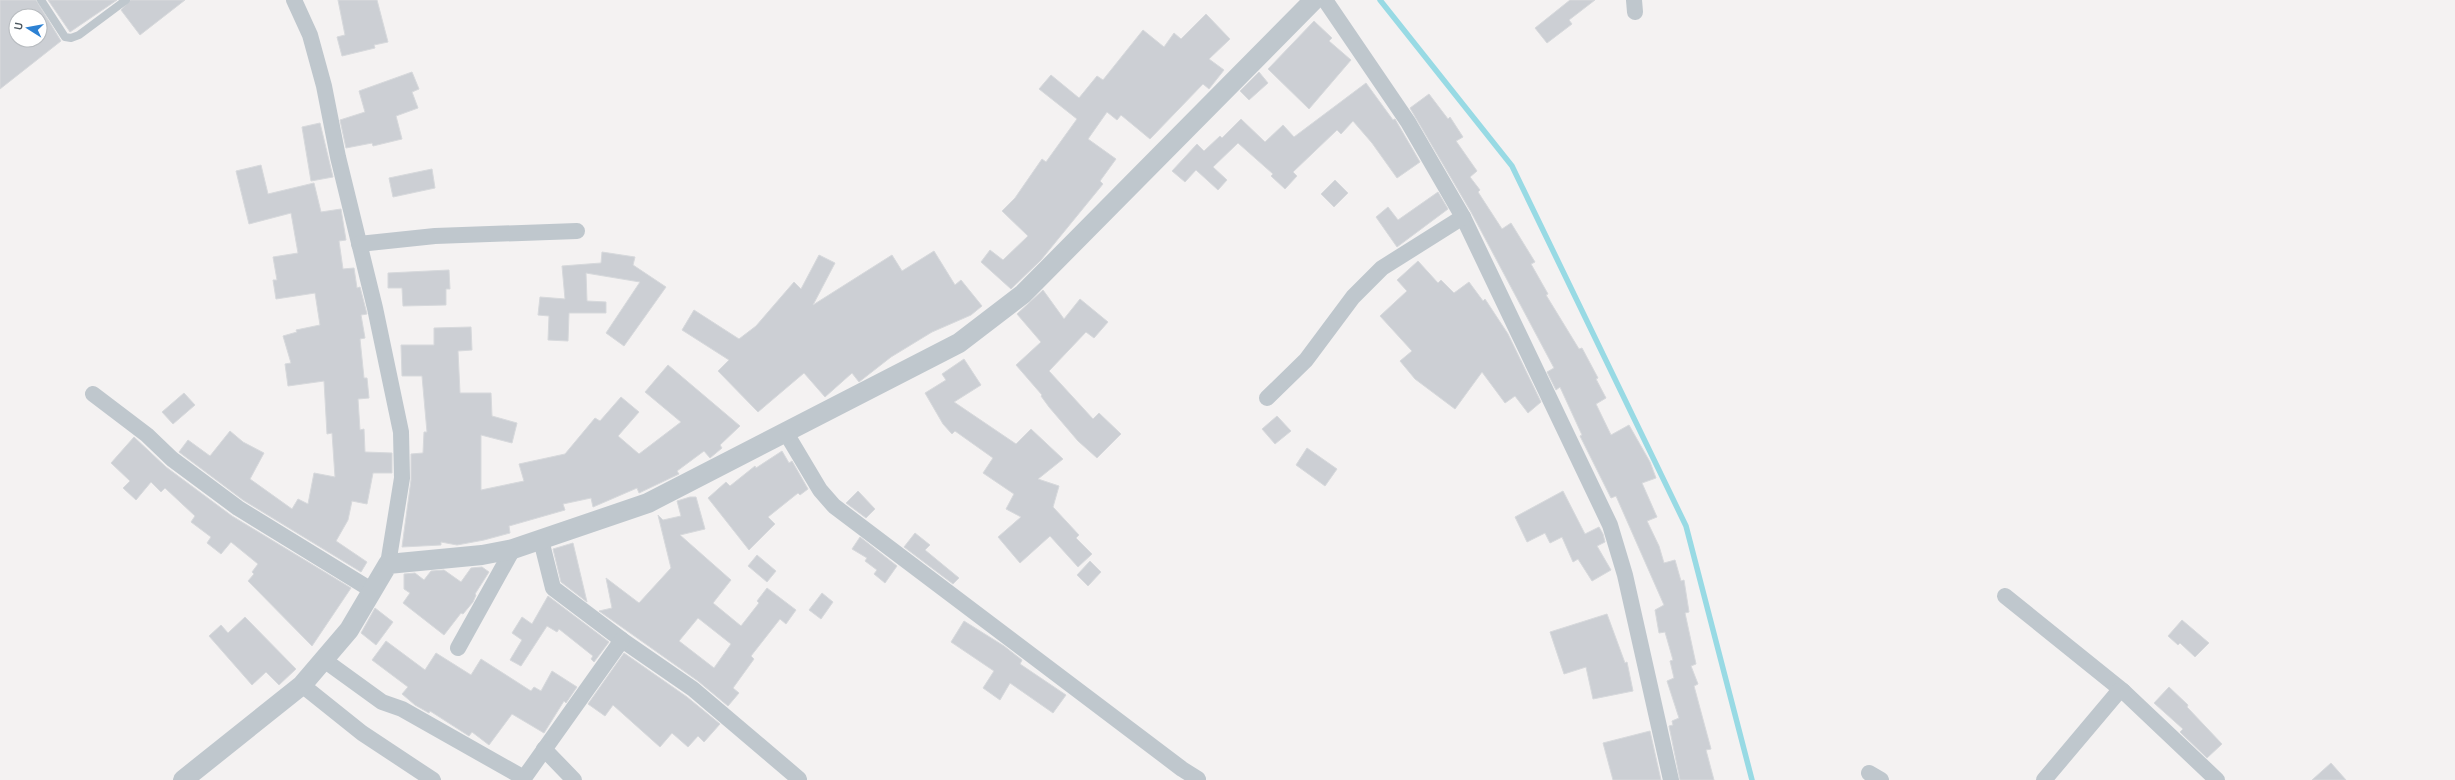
<svg xmlns="http://www.w3.org/2000/svg" width="2455" height="780" font-family="'Space Grotesk',sans-serif">
  <rect width="100%" height="100%" fill="#f4f2f2"/>
  <g fill="none" stroke-linecap="round" stroke-linejoin="round">
    <polyline stroke="#98dae4" stroke-width="5.5" points="1380,0 1512,166 1686,526 1752,780"/>
  </g>
  <g fill="#cccfd4" stroke="#d7d9dc" fill-rule="evenodd">
    <path d="M0,0H36L61,41L0,89ZM16,16H40V40H16Z"/>
    <polygon points="48,0 117,0 70,32"/>
    <polygon points="131,0 185,0 140,35 121,10"/>
    <polygon points="338,0 377,0 388,42 374,45 375,48 342,56 337,37 345,35"/>
    <polygon points="1570,0 1595,0 1569,20 1572,24 1547,43 1535,28"/>
    <polygon points="1206,14 1230,39 1209,59 1224,70 1209,89 1203,84 1150,139 1121,115 1117,120 1107,112 1088,139 1116,159 1100,181 1103,184 1041,260 1011,289 981,262 990,250 1003,260 1028,236 1002,211 1015,198 1042,159 1046,162 1077,119 1039,89 1051,75 1079,98 1097,76 1103,80 1143,30 1164,47 1174,33 1181,39"/>
    <polygon points="1314,21 1332,38 1329,41 1351,60 1309,109 1268,69"/>
    <polygon points="412,72 419,89 412,92 418,108 396,116 402,139 373,146 372,143 346,148 340,120 365,112 359,91"/>
    <polygon points="1259,72 1268,83 1249,100 1240,91"/>
    <polygon points="1366,83 1393,120 1395,119 1420,162 1397,178 1372,143 1353,121 1341,134 1337,130 1293,172 1297,176 1285,189 1271,176 1273,174 1238,143 1213,167 1227,180 1218,190 1196,170 1185,182 1172,171 1197,144 1204,151 1220,136 1222,138 1241,119 1265,142 1283,125 1294,137"/>
    <polygon points="1429,94 1448,119 1450,117 1463,137 1456,141 1477,171 1470,177 1480,190 1478,192 1502,229 1511,223 1535,262 1531,264 1548,294 1546,295 1579,349 1582,348 1598,378 1596,379 1606,398 1596,404 1611,435 1629,425 1650,462 1656,478 1642,483 1657,517 1647,521 1659,546 1664,563 1675,560 1681,581 1684,580 1689,612 1685,613 1696,664 1691,666 1698,684 1694,686 1711,749 1706,750 1714,780 1680,780 1669,726 1673,725 1672,721 1679,718 1667,681 1674,678 1670,661 1673,660 1665,632 1659,633 1655,610 1664,605 1616,496 1611,498 1580,436 1582,435 1560,387 1556,390 1547,372 1554,368 1471,212 1410,108"/>
    <polygon points="320,123 333,177 311,181 302,127"/>
    <polygon points="261,165 268,194 314,183 321,212 341,209 346,240 339,241 343,269 354,268 357,288 360,287 367,314 361,315 365,338 360,339 364,378 367,378 369,398 358,399 360,430 364,429 365,452 392,453 392,473 373,473 367,504 352,501 348,520 336,541 367,562 361,572 243,500 179,452 188,440 210,456 230,431 243,442 264,453 250,479 292,509 298,499 308,504 314,473 335,477 332,433 327,434 324,381 288,386 285,364 291,363 283,336 297,332 296,330 320,325 315,293 276,299 273,280 277,280 273,257 298,253 291,213 249,224 236,171"/>
    <polygon points="432,169 435,188 393,197 389,178"/>
    <polygon points="1335,180 1348,193 1334,207 1321,194"/>
    <polygon points="1438,192 1448,209 1397,247 1376,217 1388,207 1398,220"/>
    <polygon points="934,251 955,285 961,280 982,306 971,315 932,332 891,357 859,382 852,373 825,397 804,373 758,412 718,371 729,360 682,330 694,310 739,339 756,326 794,282 801,289 819,255 835,263 813,305 892,255 902,271"/>
    <polygon points="602,252 635,257 633,265 666,287 624,346 606,333 640,282 586,273 587,301 606,302 606,313 569,313 568,341 548,340 549,316 538,315 540,297 565,299 562,266 601,263"/>
    <polygon points="1418,261 1438,283 1441,280 1454,293 1469,282 1483,301 1485,299 1508,334 1541,402 1528,413 1515,396 1505,403 1482,372 1455,409 1415,379 1400,361 1412,351 1380,316 1407,291 1397,280"/>
    <polygon points="449,270 450,289 446,289 446,305 403,306 402,288 388,288 388,273"/>
    <polygon points="1043,290 1064,319 1080,299 1108,322 1094,338 1086,332 1049,371 1093,419 1099,413 1121,434 1097,458 1078,441 1049,407 1041,396 1042,395 1016,365 1041,342 1017,314"/>
    <polygon points="471,327 472,350 458,351 460,393 491,393 492,416 517,423 512,443 481,435 481,490 524,481 519,464 565,454 595,418 600,421 621,397 639,412 618,436 639,454 681,422 645,392 668,365 740,426 720,445 722,448 710,458 704,451 677,471 679,474 639,493 637,488 593,507 591,498 563,504 565,510 509,526 510,533 484,540 457,545 441,542 441,545 402,547 411,480 411,454 423,453 424,432 427,432 422,376 402,376 401,345 434,345 434,328"/>
    <polygon points="964,359 981,385 954,402 1016,444 1031,429 1063,459 1038,479 1059,486 1053,507 1079,535 1076,538 1092,554 1078,567 1050,536 1020,563 998,537 1021,517 1006,509 1014,494 983,473 993,458 955,431 952,434 943,424 925,393 946,380 942,374"/>
    <polygon points="184,393 195,405 173,424 162,412"/>
    <polygon points="1277,416 1291,431 1275,444 1262,429"/>
    <polygon points="134,437 166,467 232,516 351,588 312,646 248,581 254,574 252,572 258,564 231,542 221,554 207,543 211,537 191,522 195,516 165,488 161,492 151,482 136,500 123,488 130,481 111,463"/>
    <polygon points="1307,448 1337,469 1325,486 1296,465"/>
    <polygon points="782,451 789,463 792,461 808,489 800,495 798,493 768,517 775,524 749,550 708,498 726,482 730,486 755,466 756,468"/>
    <polygon points="858,491 875,509 866,518 846,503"/>
    <polygon points="1563,491 1585,534 1599,527 1603,534 1605,542 1597,546 1611,570 1592,581 1578,559 1573,562 1562,537 1550,543 1545,533 1527,542 1515,517"/>
    <path d="M690,497H696L705,529L680,535L731,580L713,603L741,626L759,603L757,601L767,588L796,610L786,624L780,619L751,656L754,659L733,688L739,693L728,706L698,681L599,611L612,608L606,578L639,603L671,568L658,515L663,520L681,516L677,501ZM698,618L731,644L714,668L679,641Z"/>
    <polygon points="915,533 930,545 925,550 959,578 953,584 904,547"/>
    <polygon points="860,537 897,566 885,583 874,574 877,570 865,561 867,558 852,549"/>
    <polygon points="573,543 587,602 561,582 553,549"/>
    <polygon points="757,555 776,571 767,582 748,566"/>
    <polygon points="1090,561 1101,572 1088,586 1077,575"/>
    <polygon points="482,567 489,572 475,594 476,595 473,602 463,614 461,613 444,635 403,603 410,593 404,589 404,574 415,573 424,580 431,571 444,570 461,582 471,568"/>
    <polygon points="822,593 833,602 821,619 809,610"/>
    <polygon points="548,596 609,642 594,662 591,659 593,656 559,629 557,632 547,626 521,666 510,660 522,640 512,633 522,617 532,624"/>
    <polygon points="375,608 393,622 376,645 361,633"/>
    <polygon points="1607,614 1625,663 1627,662 1633,691 1593,699 1586,667 1564,674 1550,632"/>
    <polygon points="245,617 296,669 279,685 266,672 252,685 209,636 221,625 228,633"/>
    <polygon points="2182,620 2209,643 2195,657 2180,643 2178,645 2168,636"/>
    <polygon points="964,621 1004,646 1022,660 1020,664 1066,695 1053,713 1010,683 1000,700 983,688 994,671 951,642"/>
    <polygon points="386,641 425,670 436,653 471,675 481,659 531,691 534,687 541,691 552,671 577,687 566,703 564,701 544,733 512,714 489,745 472,732 469,736 430,711 429,713 415,705 402,694 408,687 372,660"/>
    <polygon points="624,653 687,697 720,724 704,742 698,736 688,747 672,733 660,747 613,705 605,716 588,704"/>
    <polygon points="2169,687 2188,705 2187,707 2222,744 2207,758 2180,732 2183,729 2154,703"/>
    <polygon points="1650,731 1661,780 1613,780 1603,743"/>
    <polygon points="2331,763 2346,780 2312,780"/>
  </g>
  <g fill="none" stroke-linecap="round" stroke-linejoin="round">
    <polyline stroke="#bfc7cd" stroke-width="8" points="41,0 65,37 71,38 79,35 126,0"/>
    <g stroke="#bfc7cd" stroke-width="16">
      <polyline points="294,0 310,35 324,86 338,157 375,308 401,432 402,478 388,564"/>
      <polyline points="1325,0 1408,122 1463,217 1610,525 1625,575 1671,780"/>
      <polyline points="1634,0 1635,12"/>
      <polyline points="359,244 435,236 577,231"/>
      <polyline points="93,394 147,435 172,459 238,508 373,591"/>
      <polyline points="1267,398 1306,360 1353,297 1382,268 1463,217"/>
      <polyline points="786,433 820,490 834,506 1182,769 1198,779"/>
      <polyline points="541,540 553,588 622,640 693,689 799,779"/>
      <polyline points="2005,596 2123,691"/>
      <polyline points="458,648 513,549"/>
      <polyline points="324,660 382,702 402,709 524,778 622,640"/>
      <polyline points="302,685 362,733 433,780"/>
      <polyline points="544,749 574,780"/>
      <polyline points="1869,773 1881,780"/>
      <polyline points="2044,780 2119,691 2123,691 2217,780"/>
    </g>
    <polyline stroke="#bfc7cd" stroke-width="20" points="183,780 302,685 349,630 388,564 482,555 513,549 648,503 959,343 1023,294 1314,0"/>
  </g>
  <g transform="translate(28 28) rotate(281)"><circle r="19" fill="#ffffff" stroke="#b7bbbf"/>
  <path d="M0-3L7 15L0 10L-7 15Z" fill="#2d81d3"/>
  <text y="-6" font-size="11" font-weight="bold" text-anchor="middle" fill="#4b565e">U</text>
  </g>
</svg>
